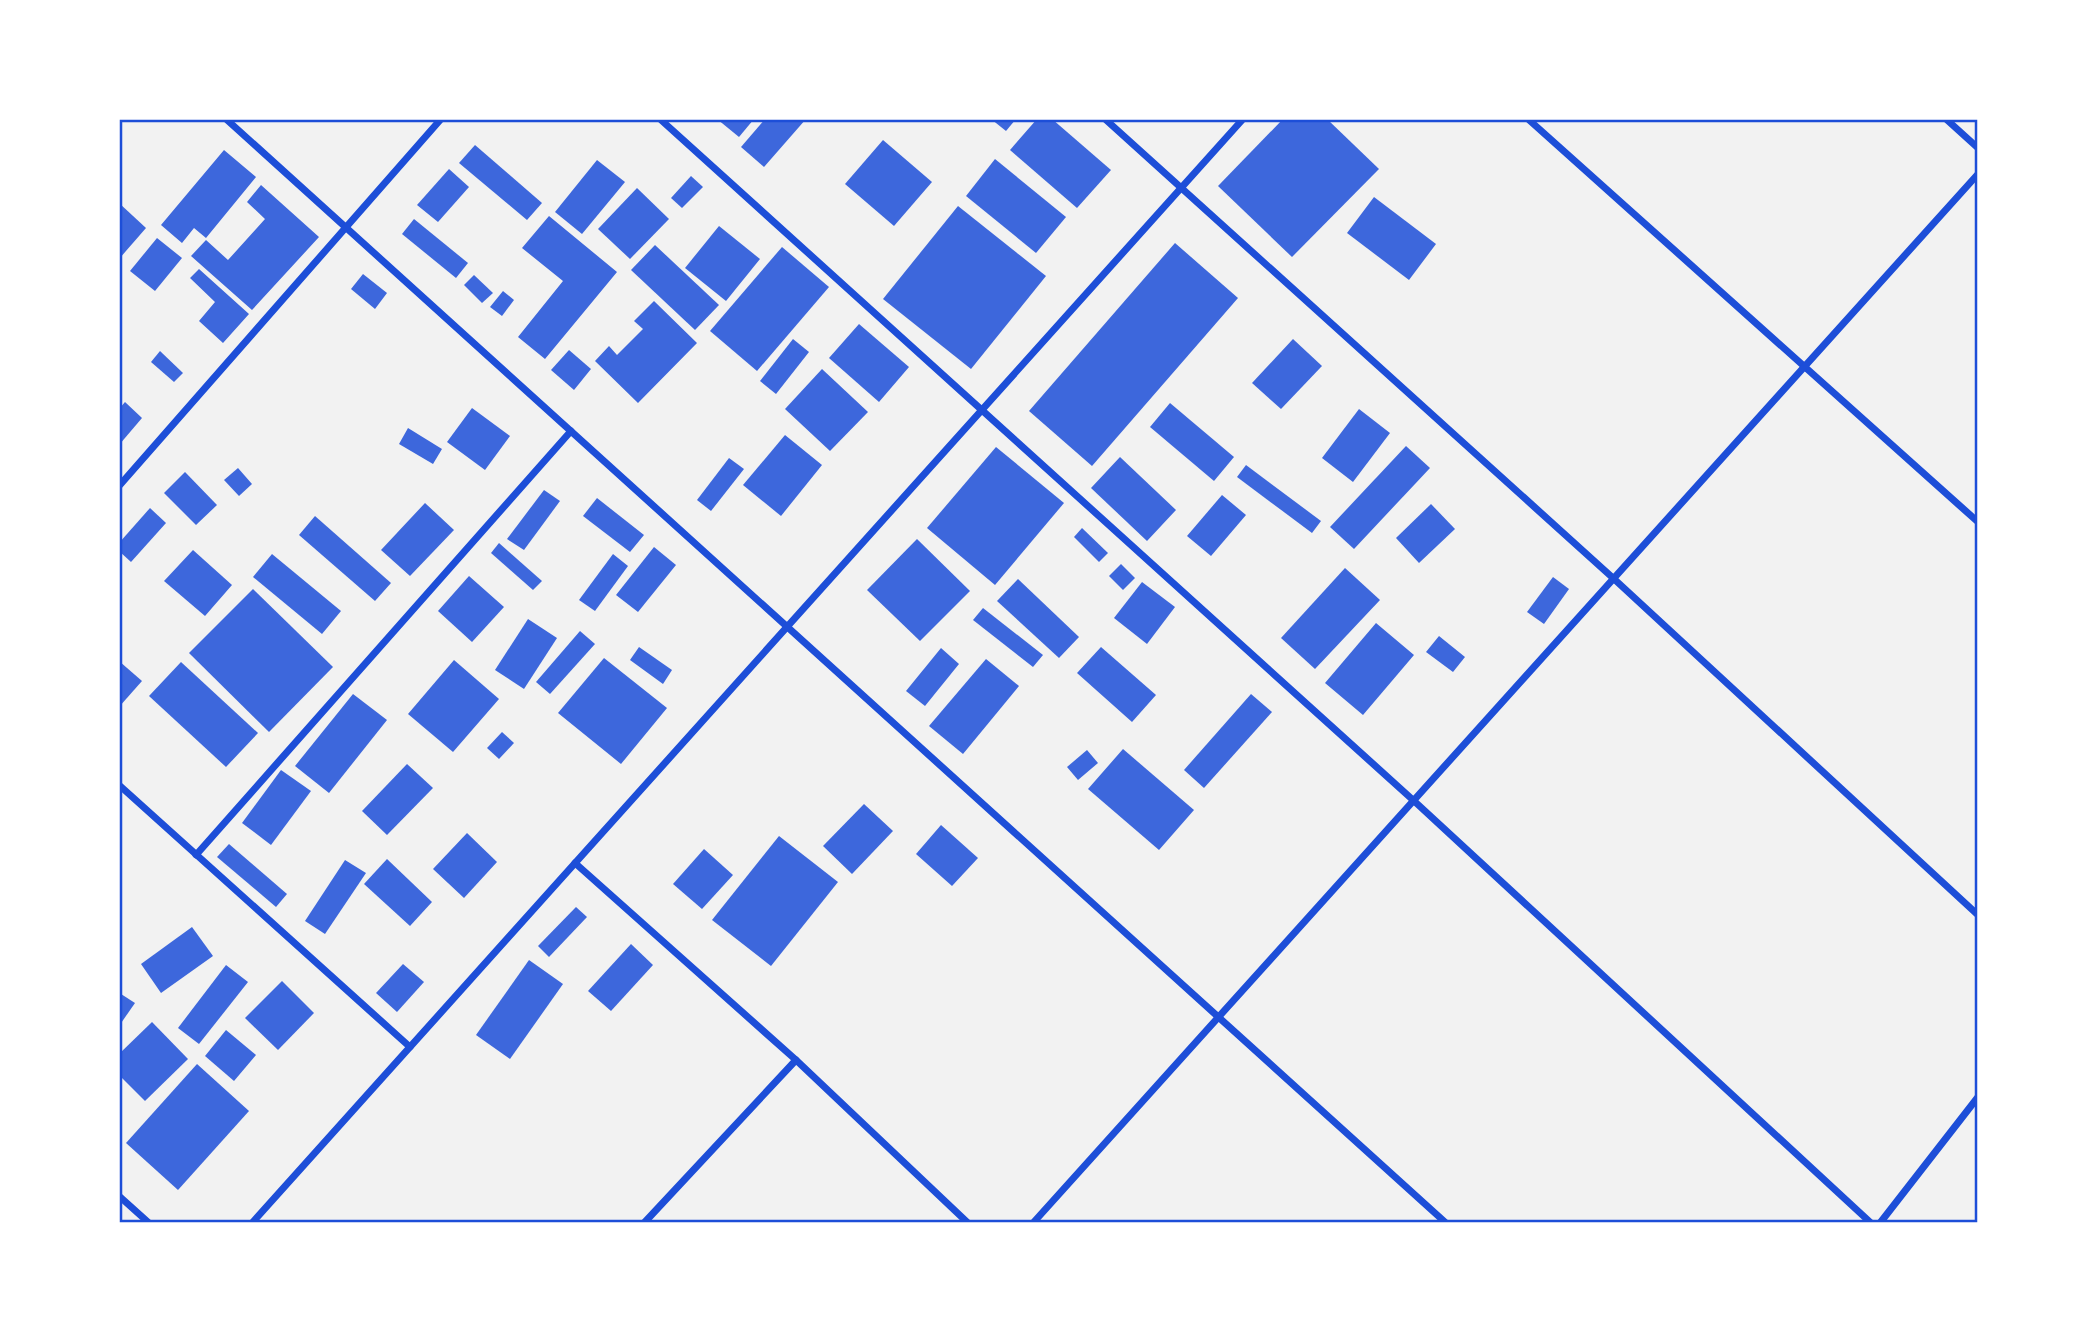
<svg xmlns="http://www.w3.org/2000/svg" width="2097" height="1342" font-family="Merriweather,serif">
  <rect width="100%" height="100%" fill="#f2f2f2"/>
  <g fill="#3d67dc">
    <polygon points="717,119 754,119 739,137"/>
    <polygon points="765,119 806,119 764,167 741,147"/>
    <polygon points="991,119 1016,119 1006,131"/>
    <polygon points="1037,119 1052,119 1111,170 1077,208 1010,150"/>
    <polygon points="1283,119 1327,119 1379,169 1292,257 1218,186"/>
    <polygon points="883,140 932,182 894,226 845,184"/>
    <polygon points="475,145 542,203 527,220 459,163"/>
    <polygon points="224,150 256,177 206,238 194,228 182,243 161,225"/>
    <polygon points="995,159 1066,217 1036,253 966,196"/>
    <polygon points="597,160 625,182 582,234 555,212"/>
    <polygon points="449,169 469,187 438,222 417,205"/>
    <polygon points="691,176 703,187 682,208 671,198"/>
    <polygon points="261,185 319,237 252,310 191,256 206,240 228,260 265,219 247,202"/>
    <polygon points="637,188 669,219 630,259 598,229"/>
    <polygon points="1374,197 1436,244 1409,280 1347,233"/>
    <polygon points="119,203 146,228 119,259"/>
    <polygon points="958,206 1046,276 971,369 883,299"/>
    <polygon points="549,216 617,272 545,359 518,337 563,281 522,248"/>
    <polygon points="414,219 468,263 456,278 402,234"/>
    <polygon points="719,226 760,259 726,301 685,268"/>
    <polygon points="157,238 182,258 155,291 130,271"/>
    <polygon points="1175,243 1238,298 1092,466 1029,411"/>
    <polygon points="655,245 719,305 695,330 631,270"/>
    <polygon points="782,247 829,287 757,371 710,331"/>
    <polygon points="199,269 249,314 223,343 199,321 215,302 190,278"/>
    <polygon points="363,274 387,293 375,309 351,289"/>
    <polygon points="474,275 493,293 482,303 464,285"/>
    <polygon points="503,291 514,300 502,316 490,307"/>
    <polygon points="654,301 697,343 638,403 595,361 609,346 617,355 643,329 634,321"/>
    <polygon points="859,324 909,367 879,402 829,358"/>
    <polygon points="793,339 809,352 776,394 760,381"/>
    <polygon points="1293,339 1322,366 1281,409 1252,383"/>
    <polygon points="569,350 591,369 574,390 551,370"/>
    <polygon points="160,351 183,373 174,382 151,362"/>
    <polygon points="822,369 868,412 830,451 785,409"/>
    <polygon points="125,402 142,418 119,445 119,409"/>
    <polygon points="1170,403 1234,457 1214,481 1150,427"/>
    <polygon points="472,408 510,436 485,470 447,442"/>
    <polygon points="1359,409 1390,433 1353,482 1322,458"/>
    <polygon points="408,428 442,449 433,464 399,444"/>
    <polygon points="785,435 822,465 781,516 743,485"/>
    <polygon points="1406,446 1430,468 1354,549 1330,527"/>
    <polygon points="996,447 1064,503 995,585 927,528"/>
    <polygon points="1120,457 1176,510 1147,541 1091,488"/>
    <polygon points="729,458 744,469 711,511 697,500"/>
    <polygon points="1246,465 1321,521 1312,533 1237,477"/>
    <polygon points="238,468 252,484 239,496 224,480"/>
    <polygon points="185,472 217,505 196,525 164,493"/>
    <polygon points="544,490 560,501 524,550 507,539"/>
    <polygon points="1222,495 1246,515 1211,556 1187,536"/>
    <polygon points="597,498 644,535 630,552 583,516"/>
    <polygon points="425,503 454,530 410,576 381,550"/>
    <polygon points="1431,504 1455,529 1419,563 1396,538"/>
    <polygon points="150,508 166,523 131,562 119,551 119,543"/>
    <polygon points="315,516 391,583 375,601 299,535"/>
    <polygon points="1082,528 1108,553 1099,562 1074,537"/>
    <polygon points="917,539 970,591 920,641 867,590"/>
    <polygon points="499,543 542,581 533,590 491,553"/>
    <polygon points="654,547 676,565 638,612 616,595"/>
    <polygon points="193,550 232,585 205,616 164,581"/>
    <polygon points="272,554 341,611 322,634 253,577"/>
    <polygon points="613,554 628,566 595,611 579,600"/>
    <polygon points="1121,564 1135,578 1123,590 1109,576"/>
    <polygon points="1345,568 1380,600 1315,669 1281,638"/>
    <polygon points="469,576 504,607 472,642 438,611"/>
    <polygon points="1553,577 1569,589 1544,624 1527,612"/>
    <polygon points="1018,579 1079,637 1059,658 997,601"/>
    <polygon points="1142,582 1175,607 1147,644 1114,618"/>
    <polygon points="253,589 333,667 269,732 189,653"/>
    <polygon points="983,608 1043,655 1033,667 973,620"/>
    <polygon points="528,619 557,638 524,689 495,670"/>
    <polygon points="1376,623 1414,655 1363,715 1325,683"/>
    <polygon points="580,631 595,644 550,694 536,682"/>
    <polygon points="1439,636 1465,657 1453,672 1426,652"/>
    <polygon points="639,647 672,670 663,684 630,660"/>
    <polygon points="1101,647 1156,695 1132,722 1077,673"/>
    <polygon points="941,648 959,664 925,706 906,691"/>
    <polygon points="604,658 667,708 621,764 558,713"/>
    <polygon points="986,659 1019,686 963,754 929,726"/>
    <polygon points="454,660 499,699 453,752 408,714"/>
    <polygon points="119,661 142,681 119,707"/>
    <polygon points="181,662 258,733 226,767 149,696"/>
    <polygon points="353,694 387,720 329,793 295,766"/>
    <polygon points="1251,694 1272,712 1204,788 1184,770"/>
    <polygon points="502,732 514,743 499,759 487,748"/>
    <polygon points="1123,749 1194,810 1159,850 1088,789"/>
    <polygon points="1087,750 1098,763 1078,780 1067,767"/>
    <polygon points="407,764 433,788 387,835 362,811"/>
    <polygon points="281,770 311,791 271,845 242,823"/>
    <polygon points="864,804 893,831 852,874 823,846"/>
    <polygon points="941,825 978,858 952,886 916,854"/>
    <polygon points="467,833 497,862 464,898 433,869"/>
    <polygon points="779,836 838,882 771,966 712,920"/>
    <polygon points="229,844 287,894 276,907 217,857"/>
    <polygon points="704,849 733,875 702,909 673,884"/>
    <polygon points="387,859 432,902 410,926 364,884"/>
    <polygon points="345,860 366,873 325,934 305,921"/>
    <polygon points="576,907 587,917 549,957 538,946"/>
    <polygon points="192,927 213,956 161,993 141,964"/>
    <polygon points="631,944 653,965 611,1011 588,991"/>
    <polygon points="529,960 563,984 510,1059 476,1035"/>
    <polygon points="403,964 424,982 397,1012 376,993"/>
    <polygon points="226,965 248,982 199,1044 178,1028"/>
    <polygon points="282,981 314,1013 278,1050 245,1018"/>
    <polygon points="121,994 135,1003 119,1026 119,997"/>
    <polygon points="152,1022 188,1059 145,1101 119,1075 119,1054"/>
    <polygon points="226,1030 256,1055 234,1081 205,1056"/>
    <polygon points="197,1064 249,1111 178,1190 126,1143"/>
  </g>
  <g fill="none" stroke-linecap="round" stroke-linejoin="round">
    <g stroke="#1d4ed8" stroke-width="7">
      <polyline points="226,119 1446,1223"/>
      <polyline points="660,119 1413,800 1871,1223"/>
      <polyline points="1105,119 1613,578 1978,915"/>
      <polyline points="1528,119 1978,522"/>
      <polyline points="1946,119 1978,148"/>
      <polyline points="119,486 441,119"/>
      <polyline points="119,785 410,1047"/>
      <polyline points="196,855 571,431"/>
      <polyline points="575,863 796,1060 968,1223"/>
      <polyline points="119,1196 149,1223"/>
      <polyline points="252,1223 1243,119"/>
      <polyline points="644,1223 796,1060"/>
      <polyline points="1033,1223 1978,174"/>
      <polyline points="1880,1223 1978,1097"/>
    </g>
  </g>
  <rect width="2097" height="1342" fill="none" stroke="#ffffff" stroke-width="242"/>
  <rect x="121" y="121" width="1855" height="1100" fill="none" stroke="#1d4ed8" stroke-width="2.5"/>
</svg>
